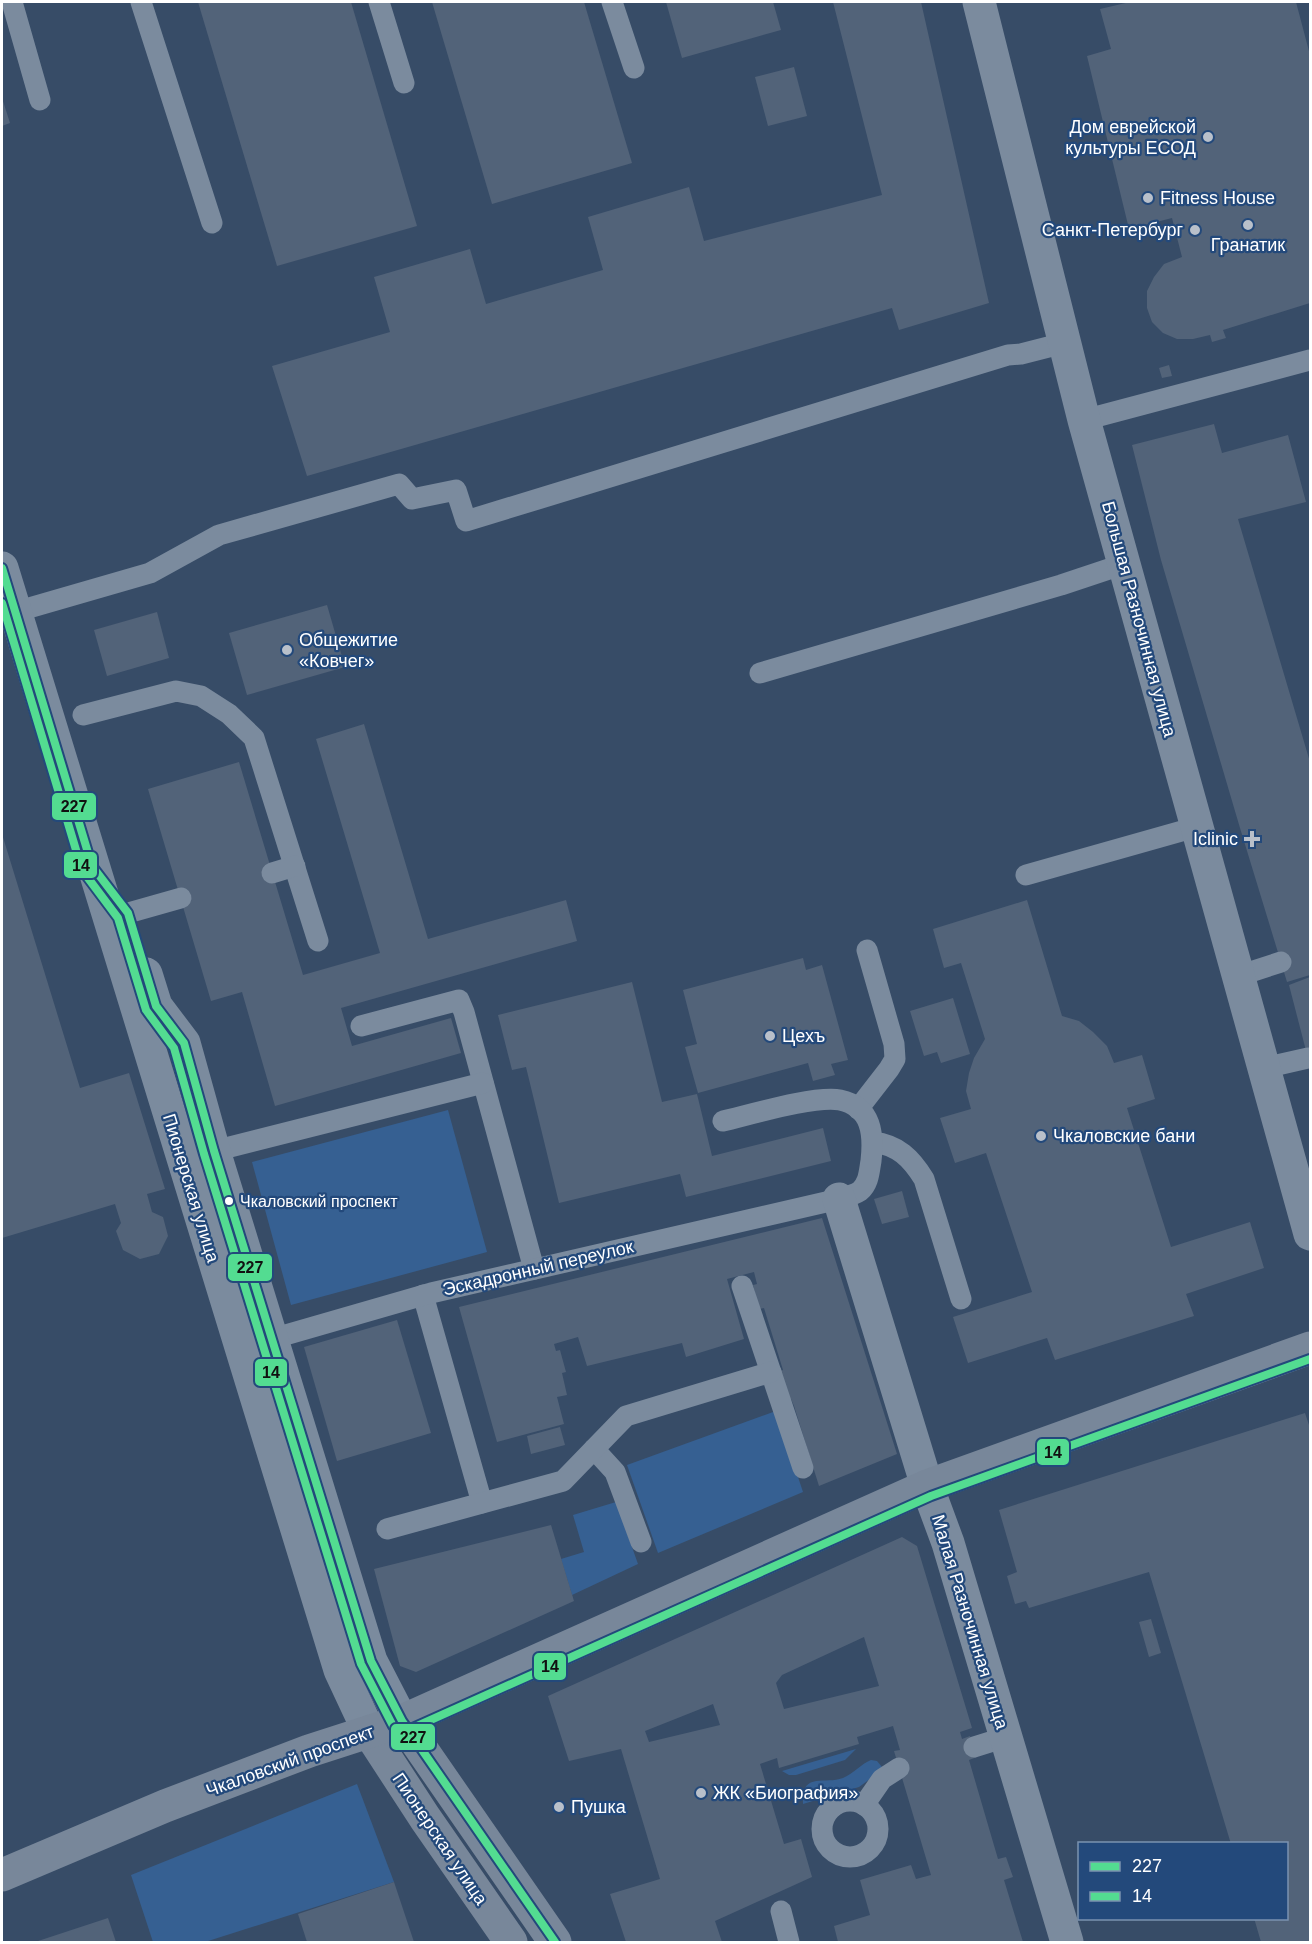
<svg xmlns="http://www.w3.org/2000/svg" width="1312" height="1944" font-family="Helvetica,sans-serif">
  <rect width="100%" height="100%" fill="#374c67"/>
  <g fill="#366092">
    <polygon points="448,1110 487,1252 291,1305 252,1162"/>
    <polygon points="776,1411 803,1492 658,1553 627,1465"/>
    <polygon points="616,1502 638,1564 572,1595 561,1559 584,1552 573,1515"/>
    <polygon points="856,1749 845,1760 796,1775 789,1775 782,1771"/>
    <path d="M871,1760L877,1761L882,1767L870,1779L859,1787L803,1804C801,1771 824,1785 843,1778C854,1773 861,1764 871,1760Z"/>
    <polygon points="357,1784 394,1882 205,1942 153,1942 131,1875"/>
  </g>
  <g fill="#526379" fill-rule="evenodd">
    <polygon points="198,2 351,2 417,226 277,266"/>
    <polygon points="432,2 584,2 632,163 492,204"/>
    <polygon points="666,2 773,2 781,30 682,58"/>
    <polygon points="833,2 921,2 989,303 899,330 892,308 307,476 272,366 390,332 374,277 470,249 486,304 603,270 588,217 689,187 704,241 882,195"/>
    <polygon points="1130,2 1296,2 1310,55 1310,303 1223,330 1226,338 1212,342 1210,335 1193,339 1177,339 1163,333 1152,322 1147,308 1147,291 1154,277 1164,264 1182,257 1172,218 1129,229 1087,56 1111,49 1100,9"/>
    <polygon points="794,67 807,116 768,126 755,77"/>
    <polygon points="2,98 10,123 2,126"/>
    <polygon points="1169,365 1172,376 1162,378 1159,368"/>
    <polygon points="1214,424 1222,453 1288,435 1306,502 1238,519 1310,762 1310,975 1287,982 1240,828 1161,560 1132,445"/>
    <polygon points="327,605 345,667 247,695 229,633"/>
    <polygon points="157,612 169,658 107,676 94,630"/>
    <polygon points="364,724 428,939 566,900 577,941 341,1008 352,1046 451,1018 461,1053 275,1106 242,992 211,1001 148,789 239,762 303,975 380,953 316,739"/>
    <polygon points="2,834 80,1088 129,1073 165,1189 147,1194 152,1212 163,1217 168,1236 159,1254 140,1259 123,1250 116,1231 121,1223 115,1204 2,1238"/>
    <polygon points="1027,900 1062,1016 1079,1021 1093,1032 1107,1046 1114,1063 1142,1055 1155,1099 1127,1108 1171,1247 1250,1222 1264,1268 1186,1294 1194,1316 1055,1360 1047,1338 968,1363 953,1317 1032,1292 986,1153 955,1163 940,1118 971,1109 966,1091 969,1073 974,1058 985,1039 961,963 944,968 933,929"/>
    <polygon points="803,958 806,970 822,965 848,1060 831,1064 835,1075 813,1081 808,1063 698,1093 685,1047 697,1044 683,990"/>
    <polygon points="1310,977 1310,1066 1289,985"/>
    <polygon points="632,982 662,1102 697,1094 712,1156 823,1128 831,1161 686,1197 680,1174 559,1203 526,1067 512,1070 498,1015"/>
    <polygon points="953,998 970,1054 941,1063 937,1052 924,1056 910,1011"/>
    <polygon points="902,1191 909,1217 882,1224 874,1199"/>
    <polygon points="822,1218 897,1454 819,1486 794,1406 791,1399 788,1399 779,1372 783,1370 764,1308 759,1309 753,1285 757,1284 754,1272 727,1279 744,1339 686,1357 682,1343 587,1366 578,1337 554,1344 556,1351 560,1350 566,1372 562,1373 567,1395 557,1397 564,1424 497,1442 459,1307"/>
    <polygon points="397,1320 431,1433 337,1461 304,1347"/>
    <polygon points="1305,1413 1310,1428 1310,1942 1261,1942 1254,1918 1287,1918 1287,1844 1231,1844 1149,1572 1029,1608 1026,1601 1015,1604 1007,1576 1017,1572 999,1510"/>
    <polygon points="560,1427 565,1445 531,1454 527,1436"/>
    <polygon points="551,1525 574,1601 416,1672 400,1666 374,1569"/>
    <path d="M902,1537L917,1546L972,1728L960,1732L962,1739L970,1736L977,1757L969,1760L998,1859L1006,1857L1013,1877L1004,1880L1023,1942H838L834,1926L870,1915L860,1880L911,1865L916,1879L931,1875L894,1751L900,1750L893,1726L857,1737L859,1744L779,1768L777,1758L760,1764L784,1844L801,1839L812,1877L715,1921L722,1942H626L610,1894L660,1879L621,1749L569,1761L548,1696ZM864,1637L879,1686L784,1709L776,1683L782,1675ZM713,1704L720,1725L649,1742L645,1731Z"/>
    <polygon points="1151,1619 1161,1653 1149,1657 1139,1622"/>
    <polygon points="394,1882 414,1942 307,1942 298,1914"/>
    <polygon points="108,1918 116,1942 35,1942"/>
  </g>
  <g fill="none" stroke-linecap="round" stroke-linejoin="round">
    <g stroke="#7b8b9e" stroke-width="21">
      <polyline points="12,2 40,100"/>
      <polyline points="141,2 212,223"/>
      <polyline points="379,2 404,83"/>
      <polyline points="612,2 634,68"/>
      <polyline points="1084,420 1310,360"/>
      <polyline points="15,612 150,573 219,535 399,484 412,499 456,490 466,521 1008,355 1021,354 1064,343"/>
      <polyline points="760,673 1061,585 1124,564"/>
      <polyline points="83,715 176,691 201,696 229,714 254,738 318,941"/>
      <polyline points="272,873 295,866"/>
      <polyline points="1026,875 1196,827"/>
      <polyline points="128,913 181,898"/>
      <polyline points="1238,976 1281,962"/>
      <polyline points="361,1026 459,1000 464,1012 534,1269"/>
      <polyline points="1264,1068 1308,1058"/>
      <polyline points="858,1109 889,1069 895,1059 894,1044 867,950"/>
      <path d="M873,1142C898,1145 911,1158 924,1179L961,1299"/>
      <polyline points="214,1151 483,1083"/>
      <polyline points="742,1286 803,1468"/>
      <polyline points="423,1295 482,1503"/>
      <path d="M261,1342L431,1293L839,1199C846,1197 854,1195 860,1191C869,1183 869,1172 871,1161C874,1134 872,1107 840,1100C816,1095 749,1115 723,1121"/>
      <polyline points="594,1449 615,1472 641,1542"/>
      <polyline points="387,1529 563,1481 626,1416 771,1372"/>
      <polyline points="974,1747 1006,1737"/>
      <circle cx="850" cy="1829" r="28"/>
      <polyline points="864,1805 882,1779 899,1768"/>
      <polyline points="781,1911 789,1942"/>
    </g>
    <g stroke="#7b8b9e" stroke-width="33">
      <polyline points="979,2 1084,420 1310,1234"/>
      <polyline points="2,568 340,1670 369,1732"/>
      <polyline points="146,974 156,1006 184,1043 214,1151 371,1661 402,1721"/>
      <polyline points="839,1199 927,1486 948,1543 1067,1942"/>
    </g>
    <g stroke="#78879a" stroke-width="33">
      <polyline points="402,1721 555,1942"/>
      <polyline points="369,1732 425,1818 511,1942"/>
      <polyline points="2,1875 165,1806 309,1751 402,1721 927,1486 1310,1348"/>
    </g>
    <g stroke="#23497b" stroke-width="12">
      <polyline id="bus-1" points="2,568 92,866 128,913 156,1006 184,1043 214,1151 371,1661 402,1721 555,1942"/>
    </g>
    <g stroke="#23497b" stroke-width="12">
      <polyline id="bus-2" points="2,603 82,870 118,918 146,1010 174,1048 204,1154 361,1664 393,1726 397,1730 406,1731 931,1496 1310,1359"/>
    </g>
    <use href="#bus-1" stroke="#53dc91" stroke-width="8"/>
    <use href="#bus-2" stroke="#53dc91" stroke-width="8"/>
  </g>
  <g fill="#b9c0ca" stroke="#23497b" stroke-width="2">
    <circle cx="1208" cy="137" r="6"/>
    <circle cx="1148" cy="198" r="6"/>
    <circle cx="1248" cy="225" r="6"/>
    <circle cx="1195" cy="230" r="6"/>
    <circle cx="287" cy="650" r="6"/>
    <path d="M1249 830h6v6h6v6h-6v6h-6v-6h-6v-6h6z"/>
    <circle cx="770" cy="1036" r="6"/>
    <circle cx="1041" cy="1136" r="6"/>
    <circle cx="701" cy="1793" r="6"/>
    <circle cx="559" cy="1807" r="6"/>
  </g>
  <circle fill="#fff" stroke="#23497b" stroke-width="2" cx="229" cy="1201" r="5"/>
  <g text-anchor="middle" stroke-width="4.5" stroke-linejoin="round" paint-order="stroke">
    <g font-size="16" fill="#fff" stroke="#23497b" text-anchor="start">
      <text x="240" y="1207">Чкаловский проспект</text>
    </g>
    <g font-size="18" fill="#fff" stroke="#23497b" text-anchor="start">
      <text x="1196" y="133" text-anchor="end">Дом еврейской<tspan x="1196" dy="21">культуры ЕСОД</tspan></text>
      <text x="1160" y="204">Fitness House</text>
      <text x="1183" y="236" text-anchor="end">Санкт-Петербург</text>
      <text x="1248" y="251" text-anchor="middle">Гранатик</text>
      <text x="299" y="646">Общежитие<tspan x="299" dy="21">«Ковчег»</tspan></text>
      <text x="1238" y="845" text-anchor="end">Iclinic</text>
      <text x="782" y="1042">Цехъ</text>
      <text x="1053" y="1142">Чкаловские бани</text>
      <text x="713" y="1799">ЖК «Биография»</text>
      <text x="571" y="1813">Пушка</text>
    </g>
    <g font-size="18" fill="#fff" stroke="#23497b">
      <text transform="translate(1139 619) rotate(75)" y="6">Большая Разночинная улица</text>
      <text transform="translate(191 1188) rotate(73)" y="6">Пионерская улица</text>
      <text transform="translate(538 1268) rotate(-13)" y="6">Эскадронный переулок</text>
      <text transform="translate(970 1622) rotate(73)" y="6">Малая Разночинная улица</text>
      <text transform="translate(290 1761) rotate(-20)" y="6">Чкаловский проспект</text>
      <text transform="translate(440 1839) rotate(56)" y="6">Пионерская улица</text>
    </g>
  </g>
  <g stroke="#23497b" stroke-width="2">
    <rect x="51" y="792" width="46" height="29" rx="6" fill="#53dc91"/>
    <rect x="63" y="851" width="35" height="28" rx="6" fill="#53dc91"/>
    <rect x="227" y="1253" width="46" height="29" rx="6" fill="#53dc91"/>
    <rect x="254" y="1358" width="34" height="29" rx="6" fill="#53dc91"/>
    <rect x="1036" y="1438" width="34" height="28" rx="6" fill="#53dc91"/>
    <rect x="533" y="1652" width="34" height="29" rx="6" fill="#53dc91"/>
    <rect x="390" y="1723" width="46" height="28" rx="6" fill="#53dc91"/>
  </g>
  <g font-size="16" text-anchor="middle" font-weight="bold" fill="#111">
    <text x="74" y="812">227</text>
    <text x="81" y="871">14</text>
    <text x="250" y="1273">227</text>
    <text x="271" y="1378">14</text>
    <text x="1053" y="1458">14</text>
    <text x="550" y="1672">14</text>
    <text x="413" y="1743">227</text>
  </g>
  <rect width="1312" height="1944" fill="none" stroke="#ffffff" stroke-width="6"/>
  <rect x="1078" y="1842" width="210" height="78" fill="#23497b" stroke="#7b92b0" stroke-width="1.5"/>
  <rect x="1090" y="1862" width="30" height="9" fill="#53dc91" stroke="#7b92b0" stroke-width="1.5"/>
  <text x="1132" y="1872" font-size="18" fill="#ffffff">227</text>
  <rect x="1090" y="1892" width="30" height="9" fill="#53dc91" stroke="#7b92b0" stroke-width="1.5"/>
  <text x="1132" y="1902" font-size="18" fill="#ffffff">14</text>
</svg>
